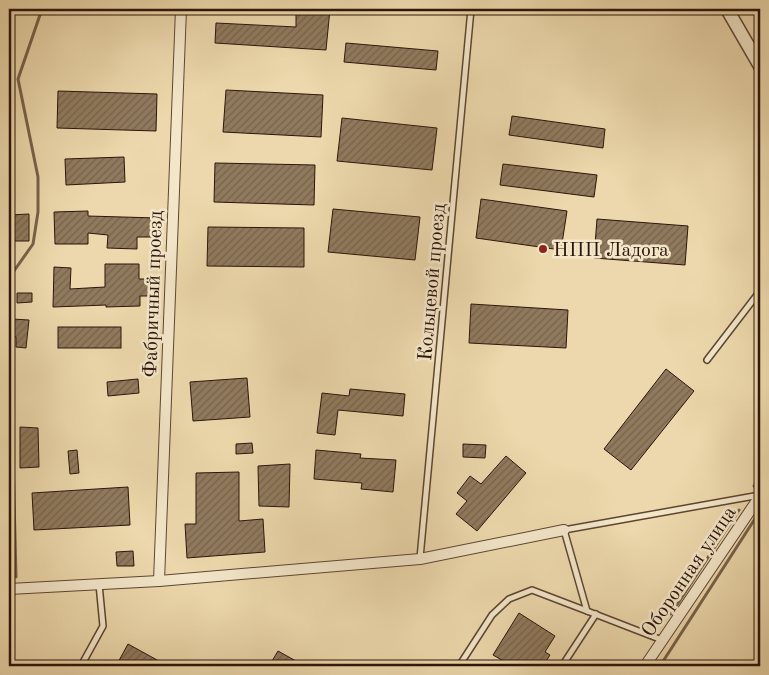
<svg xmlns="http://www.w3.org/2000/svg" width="769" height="675" font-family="'Old Standard TT',serif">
  <defs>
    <pattern id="building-hatch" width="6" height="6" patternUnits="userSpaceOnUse" patternTransform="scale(1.25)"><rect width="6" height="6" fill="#907a5e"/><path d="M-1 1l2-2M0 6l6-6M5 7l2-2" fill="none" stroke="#76634c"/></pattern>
  </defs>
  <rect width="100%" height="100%" fill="#ecd8ac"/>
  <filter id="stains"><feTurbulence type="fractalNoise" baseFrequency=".004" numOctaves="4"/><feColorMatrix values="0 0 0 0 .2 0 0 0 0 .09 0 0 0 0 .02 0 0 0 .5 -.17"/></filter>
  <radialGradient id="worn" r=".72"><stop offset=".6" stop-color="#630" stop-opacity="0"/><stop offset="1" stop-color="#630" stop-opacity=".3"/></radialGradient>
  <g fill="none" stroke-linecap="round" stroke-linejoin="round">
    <g stroke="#78624a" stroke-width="3">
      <polyline points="9,278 33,244 38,212 38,177 18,79 42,9"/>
      <polyline points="9,367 11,377"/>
      <polyline points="9,377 11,377 16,577"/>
      <polyline points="754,486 760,477"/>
      <polyline points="671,614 739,510"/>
      <polyline points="660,666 760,511"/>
    </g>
  </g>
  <g fill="url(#building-hatch)" stroke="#2c150a">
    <polygon points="296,9 330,9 326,50 215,43 216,23 296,27"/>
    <polygon points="346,43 438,51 436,70 344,62"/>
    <polygon points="226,90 323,95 321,137 223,132"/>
    <polygon points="58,91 157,94 156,131 57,128"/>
    <polygon points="512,116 605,129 603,148 509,135"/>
    <polygon points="342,118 437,128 432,170 337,161"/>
    <polygon points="124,157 125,182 66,185 65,159"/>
    <polygon points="215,163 315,165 314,205 214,202"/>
    <polygon points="503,164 597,175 594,197 500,185"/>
    <polygon points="481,199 567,211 561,250 476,238"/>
    <polygon points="333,209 420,217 415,260 328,252"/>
    <polygon points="88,211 88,216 157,218 157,237 137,237 137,249 107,248 108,235 88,233 88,244 55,244 54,212"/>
    <polygon points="29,214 29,241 9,241 9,215"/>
    <polygon points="597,219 688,226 685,265 594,258"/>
    <polygon points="208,227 304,228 304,267 207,266"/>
    <polygon points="105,264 139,264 139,279 149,279 149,296 140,296 140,306 106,307 106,305 53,307 54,267 71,268 70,289 105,287"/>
    <polygon points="17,293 32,293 32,302 17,303"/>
    <polygon points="471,304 568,310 566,348 469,343"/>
    <polygon points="12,319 29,320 26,348 16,347 16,337 14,337 14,330 12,330"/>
    <rect x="58" y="327" width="63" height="21"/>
    <polygon points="666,369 694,391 631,470 604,449"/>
    <polygon points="247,378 250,417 193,421 190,382"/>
    <polygon points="138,379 139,393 108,396 107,382"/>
    <polygon points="350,389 405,394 403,416 338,410 335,435 317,433 322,393 349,396"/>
    <polygon points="20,427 38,428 39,467 20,468"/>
    <polygon points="252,443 253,453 236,454 236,444"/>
    <polygon points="463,444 486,445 485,458 463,457"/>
    <polygon points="77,450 79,473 70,474 68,451"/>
    <polygon points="316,450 361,454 360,458 396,460 393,492 361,489 362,483 314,479"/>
    <polygon points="506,456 526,473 477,531 456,514 467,501 457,493 470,476 481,484"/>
    <polygon points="290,464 289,507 259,506 258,466"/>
    <polygon points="239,472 239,521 263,519 265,552 187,558 185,524 196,524 196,473"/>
    <polygon points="128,487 130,525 34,530 32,493"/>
    <polygon points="133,551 134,566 117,566 116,552"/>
    <polygon points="519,613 555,636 545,652 550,655 543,666 505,666 507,663 493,655"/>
    <polygon points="128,644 168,666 116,666"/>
    <polygon points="278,651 305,666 269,666"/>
  </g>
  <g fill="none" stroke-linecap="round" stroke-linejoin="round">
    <g stroke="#5c4632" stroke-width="8">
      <g id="service">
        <polyline points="707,360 760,291"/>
        <polyline points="420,558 471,9"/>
        <polyline points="662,640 587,611 564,530 760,495"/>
        <polyline points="81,666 103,626 99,584"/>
        <polyline points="459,666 492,615 509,599 532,590 587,611"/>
        <polyline points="562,666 596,614"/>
      </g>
    </g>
    <g stroke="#5c4632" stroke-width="12">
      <g id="minor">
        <polyline points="159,581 181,9"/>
        <polyline points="9,589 159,581 420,559 564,530"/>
        <polyline points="645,666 760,496"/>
      </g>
    </g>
    <g stroke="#5c4632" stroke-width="15">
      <polyline id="tertiary" points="727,9 760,66"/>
    </g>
    <use href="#service" stroke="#f3e6c9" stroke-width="5"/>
    <use href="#minor" stroke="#f3e6c9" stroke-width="10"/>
    <use href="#tertiary" stroke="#f3e6c9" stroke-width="12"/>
  </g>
  <circle fill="#8f2418" stroke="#f3e6c9" stroke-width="2" cx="543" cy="249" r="5"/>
  <g text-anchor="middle" stroke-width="5" stroke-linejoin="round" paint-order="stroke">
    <g font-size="20" fill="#2c150a" stroke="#f3e6c9" text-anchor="start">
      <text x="553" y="256">НПП Ладога</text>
    </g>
    <g font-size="20" fill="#2c150a" stroke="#f3e6c9">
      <text transform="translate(431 282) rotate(-85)" y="7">Кольцевой проезд</text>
      <text transform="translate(152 294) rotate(-88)" y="7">Фабричный проезд</text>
      <text transform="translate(688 571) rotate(-56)" y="7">Оборонная улица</text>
    </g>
  </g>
  <rect width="769" height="675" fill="none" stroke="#ecd8ac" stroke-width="30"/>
  <rect x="10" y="10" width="749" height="655" fill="none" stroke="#2c150a" stroke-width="2.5"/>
  <rect x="15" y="15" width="739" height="645" fill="none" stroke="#2c150a"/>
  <rect width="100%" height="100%" filter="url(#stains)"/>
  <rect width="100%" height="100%" fill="url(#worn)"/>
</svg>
